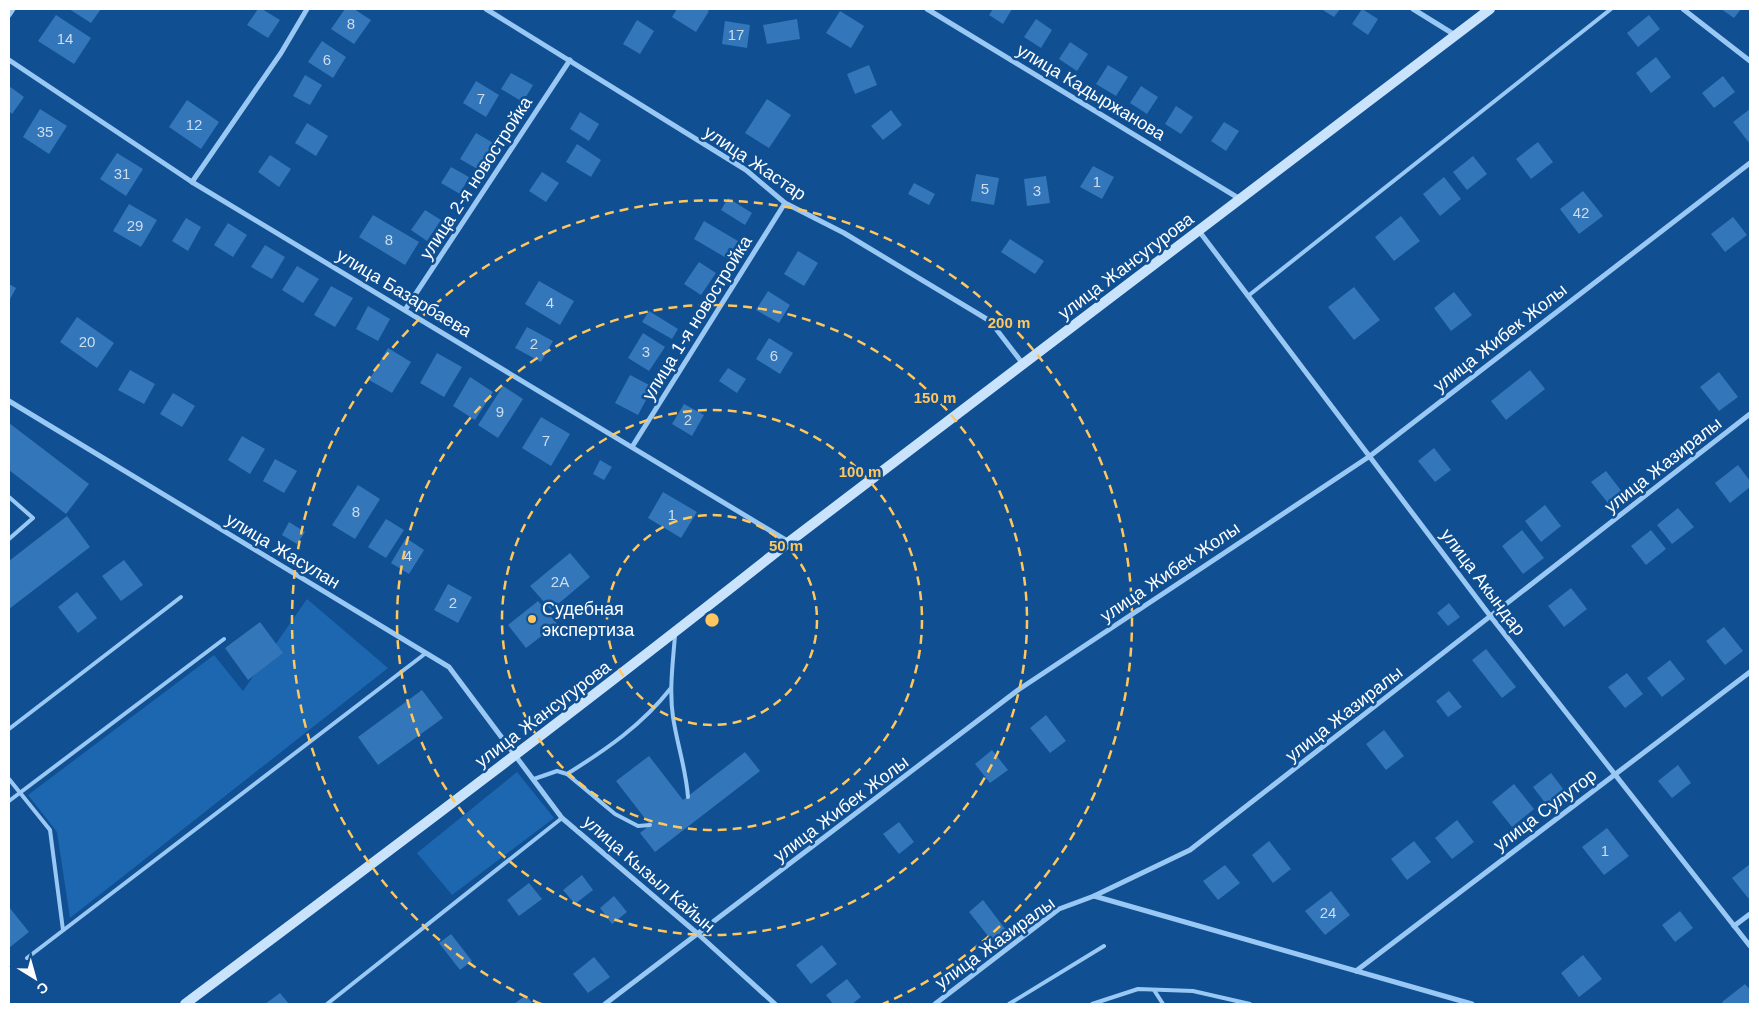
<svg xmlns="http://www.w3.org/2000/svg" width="1759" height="1013" font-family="Arial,sans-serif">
  <rect width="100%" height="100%" fill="#0f4f92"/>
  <g fill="#1d67b0">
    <polygon points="307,599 388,668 70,918 57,832 28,795 214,655 243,691"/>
    <polygon points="517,772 554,818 452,895 417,853"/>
  </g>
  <g fill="#3376ba">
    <polygon points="69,9 101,9 91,23"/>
    <polygon points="258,9 262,9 280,20 268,38 247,25"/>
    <polygon points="345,9 354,9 371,20 354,44 331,29"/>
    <polygon points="677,9 706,9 709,11 696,32 672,17"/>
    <polygon points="993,9 1012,9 1003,24 989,15"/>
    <polygon points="1321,9 1340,9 1334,17"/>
    <polygon points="1362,9 1378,19 1368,35 1352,24"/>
    <polygon points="1721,9 1741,9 1734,18"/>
    <polygon points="840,11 864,26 851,48 826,33"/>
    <polygon points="56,15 91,38 74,64 38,41"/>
    <polygon points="1649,15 1660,29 1638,47 1627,33"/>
    <polygon points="797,19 800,39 767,44 763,25"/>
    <polygon points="1036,19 1052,30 1041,48 1024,37"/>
    <polygon points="637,20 654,31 640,54 623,44"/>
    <polygon points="725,21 750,25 747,48 722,44"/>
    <polygon points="322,41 346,57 333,78 308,62"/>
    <polygon points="1070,42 1088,54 1077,71 1059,59"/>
    <polygon points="1656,57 1671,77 1651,93 1636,73"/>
    <polygon points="869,65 877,85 855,94 847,74"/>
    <polygon points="1108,65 1128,77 1116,96 1096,84"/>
    <polygon points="511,73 533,85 523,102 501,89"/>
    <polygon points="305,75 322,85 310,105 293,96"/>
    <polygon points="1723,76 1735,92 1714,108 1702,93"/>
    <polygon points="476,81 499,95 486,117 463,103"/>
    <polygon points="9,86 24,97 12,114 9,111"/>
    <polygon points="1141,86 1158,97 1147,114 1130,103"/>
    <polygon points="767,99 791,115 769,148 745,133"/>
    <polygon points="187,100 219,122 201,149 169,127"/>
    <polygon points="1176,106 1193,117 1181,134 1165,124"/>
    <polygon points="40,109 67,126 49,154 23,137"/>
    <polygon points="1750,109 1750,144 1733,122"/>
    <polygon points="891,110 902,125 883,140 871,126"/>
    <polygon points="580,112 599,124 589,141 570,129"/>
    <polygon points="1224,122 1239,131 1226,151 1211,141"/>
    <polygon points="307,123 328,136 316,156 295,143"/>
    <polygon points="476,133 495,144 479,170 460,159"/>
    <polygon points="1538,142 1553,162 1531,179 1516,159"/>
    <polygon points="577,144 601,160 591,177 566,162"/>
    <polygon points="117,153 143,169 126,196 100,179"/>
    <polygon points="270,155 291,169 279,187 258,172"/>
    <polygon points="1473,156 1487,174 1467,190 1453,172"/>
    <polygon points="1093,166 1114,177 1102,199 1080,187"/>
    <polygon points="451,167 469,177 460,194 441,183"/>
    <polygon points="542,172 559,183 546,202 529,191"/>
    <polygon points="976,174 999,178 994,205 971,201"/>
    <polygon points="1046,176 1050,203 1027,206 1024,179"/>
    <polygon points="1444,177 1461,199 1440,216 1423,194"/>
    <polygon points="914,183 935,194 929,205 908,194"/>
    <polygon points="1583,191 1603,216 1579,234 1560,209"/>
    <polygon points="728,198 752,213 745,225 721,210"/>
    <polygon points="129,204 157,220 141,247 113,231"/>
    <polygon points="425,210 441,220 427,241 411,230"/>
    <polygon points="373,215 419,242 405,265 359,237"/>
    <polygon points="1401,216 1420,241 1394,261 1375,237"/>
    <polygon points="1733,217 1747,235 1725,252 1711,234"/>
    <polygon points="186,218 201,227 188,251 172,241"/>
    <polygon points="704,221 738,241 728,259 694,239"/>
    <polygon points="228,223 247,235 233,257 214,245"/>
    <polygon points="1010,239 1044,261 1035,274 1001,252"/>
    <polygon points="265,245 285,257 272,279 251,267"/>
    <polygon points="798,251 818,263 804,286 784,274"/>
    <polygon points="699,262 716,273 701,295 684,284"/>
    <polygon points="297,266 319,279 303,303 282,290"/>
    <polygon points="539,281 574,301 560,325 525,304"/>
    <polygon points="9,284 16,288 9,301"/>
    <polygon points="331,286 353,298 335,327 314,315"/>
    <polygon points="1354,287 1380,320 1354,340 1328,307"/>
    <polygon points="768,291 790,305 779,323 756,310"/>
    <polygon points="1454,292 1472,315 1451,331 1434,308"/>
    <polygon points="368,306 390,319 378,341 356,329"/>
    <polygon points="649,311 678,329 672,339 642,322"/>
    <polygon points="77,317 114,343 97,368 60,342"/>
    <polygon points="527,327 553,341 541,362 515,348"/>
    <polygon points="643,333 665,347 649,371 628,358"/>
    <polygon points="769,338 793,353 780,374 756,359"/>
    <polygon points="388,348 411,362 392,393 369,380"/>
    <polygon points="437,353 462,367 444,397 420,383"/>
    <polygon points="728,368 746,379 737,393 719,381"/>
    <polygon points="130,370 155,384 144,404 118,390"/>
    <polygon points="1530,370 1545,389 1506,420 1491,401"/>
    <polygon points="1719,372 1738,397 1719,411 1700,387"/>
    <polygon points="630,375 653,387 638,415 615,403"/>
    <polygon points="470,377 493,392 475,420 453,406"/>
    <polygon points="503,386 523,399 498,438 478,425"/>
    <polygon points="173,393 195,406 182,427 160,414"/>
    <polygon points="684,404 704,415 692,436 672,424"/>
    <polygon points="541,417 570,434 551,466 522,448"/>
    <polygon points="9,423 89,484 66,514 9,470"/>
    <polygon points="242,436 265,449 250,474 228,460"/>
    <polygon points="1434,448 1451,470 1435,482 1418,461"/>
    <polygon points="275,459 297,471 284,493 263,481"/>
    <polygon points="600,460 612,467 604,480 593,474"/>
    <polygon points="1738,465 1750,481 1750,487 1730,503 1715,483"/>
    <polygon points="1606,471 1626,497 1612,508 1591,482"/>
    <polygon points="358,485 380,499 355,539 332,525"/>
    <polygon points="663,492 697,512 681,538 648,518"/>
    <polygon points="1545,505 1561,526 1541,542 1525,521"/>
    <polygon points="1678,508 1694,527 1672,544 1657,525"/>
    <polygon points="67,516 90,547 9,609 9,561"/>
    <polygon points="386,519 404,530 386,558 368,547"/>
    <polygon points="289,522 305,532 297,544 282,535"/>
    <polygon points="1522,530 1544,558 1523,574 1502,546"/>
    <polygon points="1651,530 1666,549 1646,565 1631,546"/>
    <polygon points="406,538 424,550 409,574 391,563"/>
    <polygon points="570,553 590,577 551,610 530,586"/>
    <polygon points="124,560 143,585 121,601 102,576"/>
    <polygon points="448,584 472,597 458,623 434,610"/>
    <polygon points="1571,588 1587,609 1564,627 1548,606"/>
    <polygon points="77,592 97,618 78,633 58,607"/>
    <polygon points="538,601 557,624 526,648 508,625"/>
    <polygon points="1449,603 1460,617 1448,626 1437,613"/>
    <polygon points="260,622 283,653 248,680 225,648"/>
    <polygon points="1724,627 1743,651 1725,665 1706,641"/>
    <polygon points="1486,649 1516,687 1502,698 1472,660"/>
    <polygon points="1670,660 1685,679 1662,697 1647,678"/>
    <polygon points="1627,673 1643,694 1625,708 1608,687"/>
    <polygon points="422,690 443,718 378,765 358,737"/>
    <polygon points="1449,691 1462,707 1448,717 1436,701"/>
    <polygon points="1046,715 1066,741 1050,753 1030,728"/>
    <polygon points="1384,730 1404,756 1386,770 1366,744"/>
    <polygon points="992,750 1008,770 990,783 975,764"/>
    <polygon points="745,752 760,771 655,852 640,833 650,825 616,781 649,756 683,800"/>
    <polygon points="1678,765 1691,783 1672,798 1658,781"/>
    <polygon points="1551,773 1567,794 1549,808 1533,787"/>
    <polygon points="1514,784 1534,809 1512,827 1492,802"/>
    <polygon points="1457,820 1474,842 1452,859 1435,838"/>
    <polygon points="899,822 914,842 899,854 883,834"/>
    <polygon points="1607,828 1629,856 1604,875 1582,847"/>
    <polygon points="1269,841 1291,869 1273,883 1252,855"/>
    <polygon points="1414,841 1431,862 1407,880 1391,859"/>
    <polygon points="1750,864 1750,897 1748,898 1732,878"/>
    <polygon points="1225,865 1240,883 1218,900 1203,881"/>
    <polygon points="582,875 593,890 575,904 563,890"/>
    <polygon points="529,883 542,899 519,916 507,900"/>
    <polygon points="1331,891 1350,915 1325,935 1305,911"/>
    <polygon points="614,896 627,912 612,924 600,908"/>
    <polygon points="983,900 1006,930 992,941 969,912"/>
    <polygon points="9,907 29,932 9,948"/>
    <polygon points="1680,911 1693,928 1675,942 1662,925"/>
    <polygon points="451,934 472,961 460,970 439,943"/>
    <polygon points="822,945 837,964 811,984 796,965"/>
    <polygon points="1583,955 1602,979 1579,997 1561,973"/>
    <polygon points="594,957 610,977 588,993 573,974"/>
    <polygon points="847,979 861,997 852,1004 833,1004 826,995"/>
    <polygon points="1745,984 1750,990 1750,1004 1724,1004 1722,1002"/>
    <polygon points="280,993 289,1004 265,1004"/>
    <polygon points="526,995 533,1004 514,1004"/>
  </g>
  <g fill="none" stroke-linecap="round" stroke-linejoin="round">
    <g stroke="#9ac8f4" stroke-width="4">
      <polyline points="1248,296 1611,9"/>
      <polyline points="9,497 33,518 9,539"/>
      <path d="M675,635C673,662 669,690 673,717C677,744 686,769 688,797"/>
      <polyline points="9,729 181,597"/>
      <path d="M567,774C607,749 642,725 671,688"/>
      <polyline points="9,779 50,830 63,930"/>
      <polyline points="534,779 557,771 567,774 615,814 638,826 650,825"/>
      <polyline points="9,801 224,639"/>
      <polyline points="27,958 426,653"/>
      <polyline points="1154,990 1163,1004"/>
      <polyline points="327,1004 562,818"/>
      <polyline points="1009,1004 1104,946"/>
      <polyline points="1092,1004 1138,989 1193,991 1250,1004"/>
    </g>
    <g stroke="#9ac8f4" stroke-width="5">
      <polyline points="486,9 746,170 785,203 844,233 990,321 1023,364"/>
      <polyline points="927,9 1240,199"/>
      <polyline points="1413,9 1455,35"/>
      <polyline points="1683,9 1750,61"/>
      <polyline points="9,15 13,9"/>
      <polyline points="9,60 192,182 789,542"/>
      <polyline points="192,182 281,53 307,9"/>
      <polyline points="1199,231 1491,617 1750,946"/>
      <polyline points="405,310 570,60"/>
      <polyline points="9,401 449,667 562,818 698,934 775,1004"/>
      <polyline points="632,447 785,203"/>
      <polyline points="1094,896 1472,1004"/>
      <polyline points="1734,926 1750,914"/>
      <polyline points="1356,971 1750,672"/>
      <polyline points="605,1004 1018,690 1370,456 1750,163"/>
      <polyline points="935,1004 1059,909 1094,896 1190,850 1750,414"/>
    </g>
    <path stroke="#cae3fd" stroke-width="10" d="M185,1004C388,852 590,700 789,542L1490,9"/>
  </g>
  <g fill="none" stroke="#ffc75d" stroke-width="2.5" stroke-dasharray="9 6">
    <circle cx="712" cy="620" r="105"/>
    <circle cx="712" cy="620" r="210"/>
    <circle cx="712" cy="620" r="315"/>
    <path d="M541 1004A420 420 0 1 1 883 1004"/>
  </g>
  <circle fill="#ffc75d" stroke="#0f4f92" stroke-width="2" cx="532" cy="619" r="5"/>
  <g text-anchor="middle" stroke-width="5" stroke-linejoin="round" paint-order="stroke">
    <g font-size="15" fill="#cde">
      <text x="351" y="29">8</text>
      <text x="736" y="40">17</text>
      <text x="65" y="44">14</text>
      <text x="327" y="65">6</text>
      <text x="481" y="104">7</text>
      <text x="194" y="130">12</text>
      <text x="45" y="137">35</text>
      <text x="122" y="179">31</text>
      <text x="1097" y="187">1</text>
      <text x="985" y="194">5</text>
      <text x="1037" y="196">3</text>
      <text x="1581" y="218">42</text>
      <text x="135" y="231">29</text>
      <text x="389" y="245">8</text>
      <text x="550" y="308">4</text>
      <text x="87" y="347">20</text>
      <text x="534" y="349">2</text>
      <text x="646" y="357">3</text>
      <text x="774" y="361">6</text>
      <text x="500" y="417">9</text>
      <text x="688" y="425">2</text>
      <text x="546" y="446">7</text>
      <text x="356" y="517">8</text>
      <text x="672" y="520">1</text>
      <text x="408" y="561">4</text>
      <text x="560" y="587">2А</text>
      <text x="453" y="608">2</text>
      <text x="1605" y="856">1</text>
      <text x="1328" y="918">24</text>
    </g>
    <g font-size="18" fill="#fff" stroke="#0f4f92">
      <text transform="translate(1091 92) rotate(31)" y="6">улица Кадыржанова</text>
      <text transform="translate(755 163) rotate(34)" y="6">улица Жастар</text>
      <text transform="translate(476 178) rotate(-57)" y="6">улица 2-я новостройка</text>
      <text transform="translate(1126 266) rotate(-37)" y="6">улица Жансугурова</text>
      <text transform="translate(404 293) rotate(31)" y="6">улица Базарбаева</text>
      <text transform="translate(697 318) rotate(-58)" y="6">улица 1-я новостройка</text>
      <text transform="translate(1500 338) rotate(-38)" y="6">улица Жибек Жолы</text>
      <text transform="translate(1663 465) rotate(-38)" y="6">улица Жазиралы</text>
      <text transform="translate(283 551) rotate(31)" y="6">улица Жасулан</text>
      <text transform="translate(1170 572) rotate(-34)" y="6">улица Жибек Жолы</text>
      <text transform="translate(1483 582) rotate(53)" y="6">улица Акындар</text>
      <text transform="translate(543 714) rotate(-37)" y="6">улица Жансугурова</text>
      <text transform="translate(1344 714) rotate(-38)" y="6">улица Жазиралы</text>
      <text transform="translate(841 809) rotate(-37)" y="6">улица Жибек Жолы</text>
      <text transform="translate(1545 810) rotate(-37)" y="6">улица Сулутор</text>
      <text transform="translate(649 874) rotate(41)" y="6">улица Кызыл Кайын</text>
      <text transform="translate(995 943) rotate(-36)" y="6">улица Жазиралы</text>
    </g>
    <g font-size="18" fill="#fff" stroke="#0f4f92" text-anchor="start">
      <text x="542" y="615">Судебная<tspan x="542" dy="21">экспертиза</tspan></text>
    </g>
  </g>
  <circle cx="712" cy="620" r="8" fill="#ffc75d" stroke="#0f4f92" stroke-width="2.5"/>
  <g font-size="15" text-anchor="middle" font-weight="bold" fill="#ffc75d" stroke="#0f4f92" stroke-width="5" stroke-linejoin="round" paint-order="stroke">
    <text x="1009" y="328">200 m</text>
    <text x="935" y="403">150 m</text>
    <text x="860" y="477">100 m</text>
    <text x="786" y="551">50 m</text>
  </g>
  <rect width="1759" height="1013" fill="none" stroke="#ffffff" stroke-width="20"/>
  <g transform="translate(35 978) rotate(143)" stroke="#0f4f92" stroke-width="4" paint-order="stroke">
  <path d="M0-4L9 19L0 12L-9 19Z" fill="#ffffff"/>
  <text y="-8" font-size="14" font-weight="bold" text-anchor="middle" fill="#ffffff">С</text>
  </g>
</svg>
